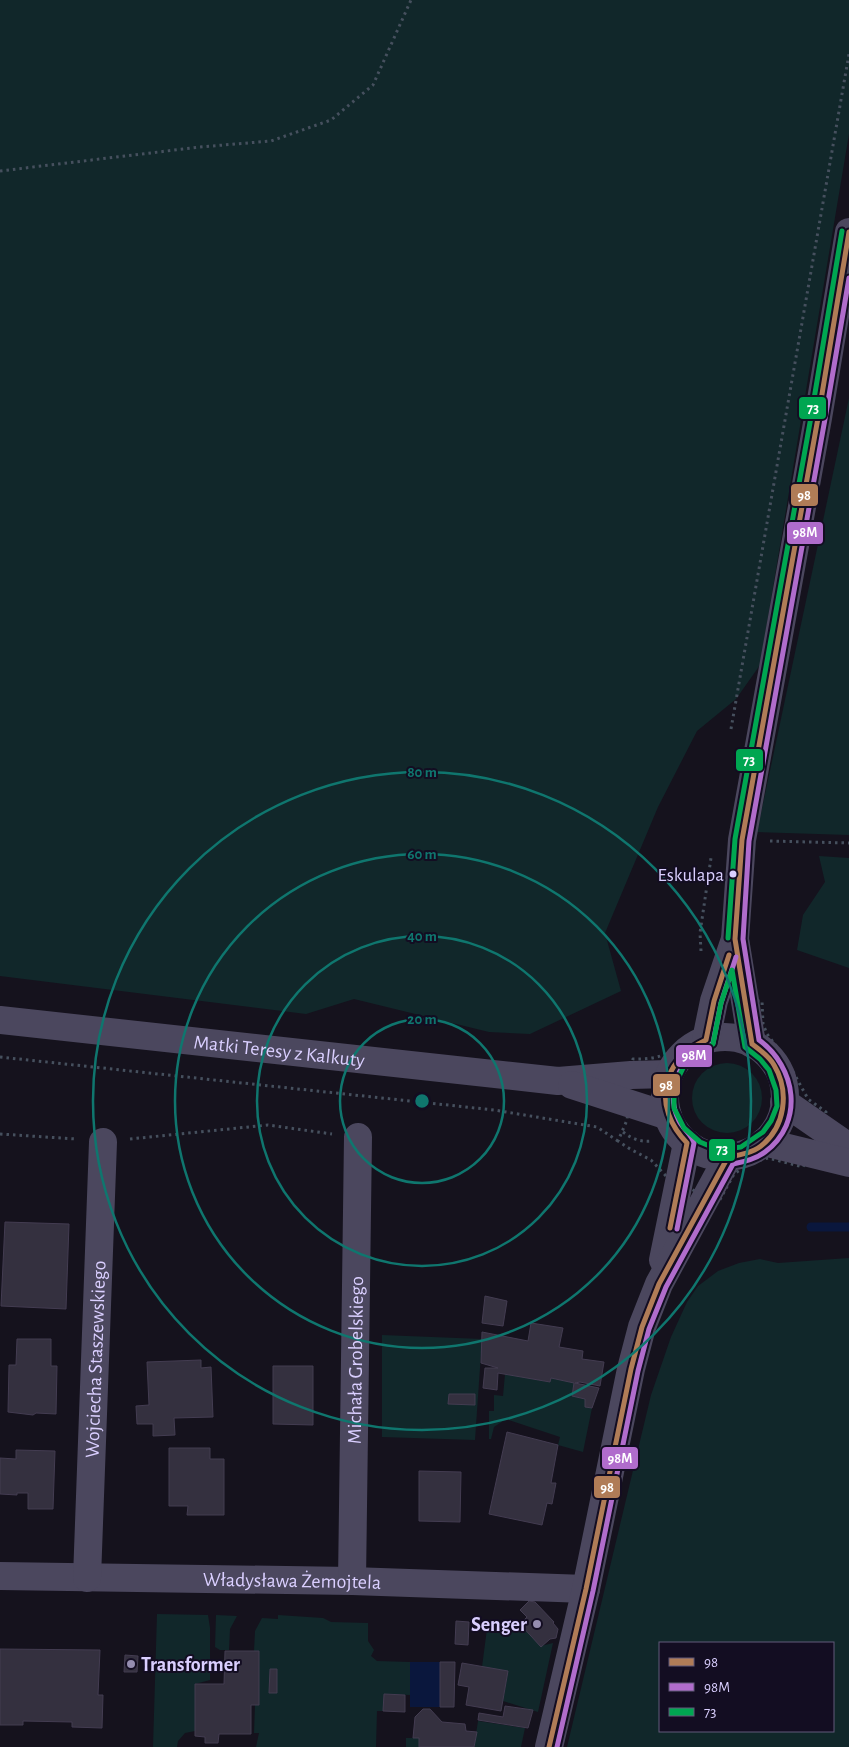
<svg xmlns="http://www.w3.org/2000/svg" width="849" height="1747" font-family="'Alegreya Sans',sans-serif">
  <rect width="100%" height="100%" fill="#15121d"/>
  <g fill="#11272a" fill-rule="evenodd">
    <polygon points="0,0 849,0 849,134 760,665 736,699 697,731 658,807 605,933 621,991 530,1034 489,1032 354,999 306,1014 0,976"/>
    <polygon points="849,398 849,835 757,832"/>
    <polygon points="819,856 849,858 849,968 797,950 803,915 825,882"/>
    <circle cx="727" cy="1098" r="35"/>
    <path d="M849,1258V1747H567L651,1395L671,1337L687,1302L698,1286L718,1271L739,1263L760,1259L778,1263ZM660,1643H833V1731H660Z"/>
    <polygon points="382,1335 482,1339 475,1440 382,1437"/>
    <polygon points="505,1374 549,1382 551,1378 574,1383 572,1396 585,1399 585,1407 592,1408 583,1452 558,1445 560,1437 506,1419 494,1427 491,1439 489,1439 489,1411 494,1411 494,1395 503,1396"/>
    <polygon points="157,1614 208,1615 210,1628 210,1680 195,1684 195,1731 185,1733 178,1741 177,1747 153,1747"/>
    <polygon points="216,1615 237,1616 230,1629 229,1650 220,1650 215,1647"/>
    <path d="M278,1615L323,1618L331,1622L368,1623V1641L374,1650L371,1656L377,1661L410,1662V1695L384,1694L383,1711H377L376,1747H256L259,1733H254L255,1705H259V1652L254,1651L255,1631L262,1618L278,1619ZM270,1669H277L276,1693H269Z"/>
    <polygon points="488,1621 518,1622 541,1646 553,1643 538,1712 503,1701 508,1671 482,1667"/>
    <polygon points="478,1721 525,1728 521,1747 474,1747"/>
    <rect x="406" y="1738" width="13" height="9"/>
  </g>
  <rect fill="#0a173d" x="410" y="1662" width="30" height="45"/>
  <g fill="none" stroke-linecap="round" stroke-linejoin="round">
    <polyline stroke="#0a173d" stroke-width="9" points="811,1227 849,1227"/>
  </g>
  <g fill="#34303f" stroke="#433c51">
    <polygon points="5,1222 69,1224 66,1309 1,1306"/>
    <polygon points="485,1296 507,1301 503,1326 482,1323"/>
    <polygon points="531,1323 563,1328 559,1347 583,1351 582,1359 604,1362 600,1386 580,1382 575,1383 599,1388 592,1408 585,1407 585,1399 572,1396 574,1383 551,1378 550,1382 498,1373 497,1390 483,1388 485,1368 498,1368 481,1363 482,1332 528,1341"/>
    <polygon points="17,1339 51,1339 51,1366 57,1366 56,1414 36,1413 33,1415 8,1412 9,1365 16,1365"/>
    <polygon points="201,1360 201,1368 211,1367 213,1417 174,1418 175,1435 153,1436 153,1424 137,1424 136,1406 149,1405 147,1362"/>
    <polygon points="273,1366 313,1366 313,1425 273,1424"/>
    <polygon points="449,1394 475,1394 475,1405 448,1404"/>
    <polygon points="507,1432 558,1445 551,1483 556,1483 552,1504 547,1503 542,1525 489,1514"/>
    <polygon points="169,1448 210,1448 210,1459 224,1459 224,1515 187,1515 188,1506 169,1506"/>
    <polygon points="16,1450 55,1451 53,1509 28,1509 28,1493 17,1493 17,1495 0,1494 0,1458 16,1459"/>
    <polygon points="419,1471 461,1472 460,1522 419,1521"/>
    <polygon points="529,1601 535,1602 554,1622 553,1623 558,1629 556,1638 550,1639 541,1647 520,1624 527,1617 520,1610"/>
    <polygon points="456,1621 469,1622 468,1645 455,1644"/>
    <polygon points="0,1649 100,1650 98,1695 103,1695 102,1728 72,1727 72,1722 23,1721 23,1725 0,1725"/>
    <polygon points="225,1651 259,1651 259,1705 251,1705 251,1734 219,1734 218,1743 205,1743 205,1737 195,1736 195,1684 224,1684"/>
    <polygon points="125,1655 138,1656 137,1672 124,1672"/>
    <polygon points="440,1662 455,1662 454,1707 440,1707"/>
    <polygon points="462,1663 508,1671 501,1711 466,1705 469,1687 458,1685"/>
    <polygon points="270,1669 277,1669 277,1693 269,1693"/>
    <polygon points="384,1694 405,1695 405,1712 383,1711"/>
    <polygon points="505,1706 533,1710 528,1728 478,1720 479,1713 503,1717"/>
    <polygon points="423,1709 430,1709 442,1722 465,1724 466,1731 477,1732 474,1747 419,1747 419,1738 413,1738 415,1717"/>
  </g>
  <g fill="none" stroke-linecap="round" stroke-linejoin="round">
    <g stroke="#46505e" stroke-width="3" stroke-dasharray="2.5 4" stroke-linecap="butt">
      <polyline points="0,171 200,147 271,141 331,120 373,85 411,0"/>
      <polyline points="731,729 849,54"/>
      <polyline points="770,841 849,843"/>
      <polyline points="701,951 700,933 711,858"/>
      <path d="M705,1001H762L763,1024L767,1034L786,1059L808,1099L826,1112L822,1128L803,1167L768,1158L750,1163L734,1174L718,1203L666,1176L651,1160L630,1149L618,1141L627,1120L633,1059C641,1059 649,1059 657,1057C674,1053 696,1038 701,1021C703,1014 704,1007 705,1001Z"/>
      <polyline points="0,1057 494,1110 597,1127 618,1141"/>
      <path d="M623,1132C632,1139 640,1142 652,1141"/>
      <polyline points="0,1134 76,1139"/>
      <polyline points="130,1139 268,1125 332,1134"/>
    </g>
    <g stroke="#4b475e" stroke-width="28">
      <polyline points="784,1102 849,1147"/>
      <polyline points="764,1142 849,1163"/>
      <path id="s1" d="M0,1576L352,1581L586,1589"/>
      <path id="s2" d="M87,1578L103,1142"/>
      <path id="s3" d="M352,1581L358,1137"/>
    </g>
    <g stroke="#4b475e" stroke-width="28">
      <path id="s4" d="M0,1020L558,1081L631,1075L669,1074"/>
      <circle cx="725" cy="1097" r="60"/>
      <polyline points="706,1040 714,1001 734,942"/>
      <polyline points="752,1044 735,939 742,840 818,418 849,232"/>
      <polyline points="572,1085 668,1116"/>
      <polyline points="663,1260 687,1143"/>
      <polyline points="549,1747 586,1589 631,1369 642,1327 659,1284 728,1157"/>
    </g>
    <g stroke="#130d22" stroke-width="9">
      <g id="bus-1">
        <path d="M670,1228L687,1143C652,1107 660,1061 706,1040L714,1001L729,955"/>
        <path d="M549,1747L586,1589L631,1369L642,1327L659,1284L728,1157C739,1155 752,1153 761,1146C785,1127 790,1092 774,1065C769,1056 760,1050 752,1044L735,939L742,840L818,418L849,232"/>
      </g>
    </g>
    <g stroke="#130d22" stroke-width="9">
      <g id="bus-2">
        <path d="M677,1229L694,1143C692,1135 683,1129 679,1121C668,1099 673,1071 693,1056C699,1051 707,1049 713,1043L721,1003L736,957"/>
        <path d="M557,1747L593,1591L638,1371L649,1329L666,1287L733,1164C744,1162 756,1159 765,1152C805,1122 796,1067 759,1040L743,939L749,841L825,419L849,278"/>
      </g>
    </g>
    <g stroke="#130d22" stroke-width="9">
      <g id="bus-3">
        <polyline points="728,938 735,839 811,417 842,231"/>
        <polygon points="732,970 745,1047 760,1059 769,1070 776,1090 777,1106 771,1121 763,1132 741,1147 719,1150 700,1142 684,1128 674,1108 674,1087 684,1066 713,1044 721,1003"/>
      </g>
    </g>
    <use href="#bus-1" stroke="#b07c57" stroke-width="5"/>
    <use href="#bus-2" stroke="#b06ccc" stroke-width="5"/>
    <use href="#bus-3" stroke="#00a651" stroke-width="5"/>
  </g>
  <g fill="none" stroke="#0f766e" stroke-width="2.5">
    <circle cx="422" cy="1101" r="82"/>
    <circle cx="422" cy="1101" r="165"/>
    <circle cx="422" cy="1101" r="247"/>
    <circle cx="422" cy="1101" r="329"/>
  </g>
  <circle fill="#dacfff" stroke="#130d22" stroke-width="2" cx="733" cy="874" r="4.5"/>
  <g fill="#958db0" stroke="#130d22" stroke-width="2">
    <circle cx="537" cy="1624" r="5"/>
    <circle cx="131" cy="1664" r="5"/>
  </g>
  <g text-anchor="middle" stroke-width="4" stroke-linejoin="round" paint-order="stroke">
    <g font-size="19" fill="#dacfff" stroke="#130d22" text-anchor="end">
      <text x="724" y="881">Eskulapa</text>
    </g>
    <g font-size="20" fill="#dacfff" stroke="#130d22">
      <text dy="7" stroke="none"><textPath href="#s4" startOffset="281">Matki Teresy z Kalkuty</textPath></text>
      <text dy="7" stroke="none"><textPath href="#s3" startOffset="221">Michała Grobelskiego</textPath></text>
      <text dy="7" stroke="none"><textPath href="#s2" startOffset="219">Wojciecha Staszewskiego</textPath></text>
      <text dy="7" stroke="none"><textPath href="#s1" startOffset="292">Władysława Żemojtela</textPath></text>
    </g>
    <g font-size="20" font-weight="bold" fill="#dacfff" stroke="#130d22" text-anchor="end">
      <text x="527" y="1631">Senger</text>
      <text x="141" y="1671" text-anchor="start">Transformer</text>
    </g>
  </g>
  <circle cx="422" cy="1101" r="8" fill="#0f766e" stroke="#130d22" stroke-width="2.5"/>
  <g font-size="15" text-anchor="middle" font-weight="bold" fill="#0f766e" stroke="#130d22" stroke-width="4" stroke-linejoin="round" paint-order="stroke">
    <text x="422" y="777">80 m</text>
    <text x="422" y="859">60 m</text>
    <text x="422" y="941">40 m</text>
    <text x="422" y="1024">20 m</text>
  </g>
  <g stroke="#130d22" stroke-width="2">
    <rect x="798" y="396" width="29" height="24" rx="5" fill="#00a651"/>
    <rect x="790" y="483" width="29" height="24" rx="5" fill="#b07c57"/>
    <rect x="786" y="521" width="38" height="24" rx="5" fill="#b06ccc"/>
    <rect x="735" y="748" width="29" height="24" rx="5" fill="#00a651"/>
    <rect x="675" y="1044" width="38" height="24" rx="5" fill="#b06ccc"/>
    <rect x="652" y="1073" width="29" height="24" rx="5" fill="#b07c57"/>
    <rect x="708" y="1138" width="28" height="24" rx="5" fill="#00a651"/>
    <rect x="601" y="1446" width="38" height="24" rx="5" fill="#b06ccc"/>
    <rect x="593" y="1475" width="28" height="24" rx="5" fill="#b07c57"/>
  </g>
  <g font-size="14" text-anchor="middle" font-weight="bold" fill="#fff">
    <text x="813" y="413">73</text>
    <text x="804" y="500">98</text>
    <text x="805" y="537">98M</text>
    <text x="749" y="765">73</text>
    <text x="694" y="1060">98M</text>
    <text x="666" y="1090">98</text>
    <text x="722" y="1154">73</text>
    <text x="620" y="1463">98M</text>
    <text x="607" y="1492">98</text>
  </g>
  <rect x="659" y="1642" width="175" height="90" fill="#130d22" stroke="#635b7a"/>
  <rect x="669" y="1658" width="25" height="8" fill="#b07c57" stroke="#635b7a"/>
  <text x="704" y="1667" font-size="15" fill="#dacfff">98</text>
  <rect x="669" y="1683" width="25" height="8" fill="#b06ccc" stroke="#635b7a"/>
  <text x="704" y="1692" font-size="15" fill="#dacfff">98M</text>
  <rect x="669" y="1708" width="25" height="8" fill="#00a651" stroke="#635b7a"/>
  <text x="704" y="1717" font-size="15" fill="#dacfff">73</text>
</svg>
